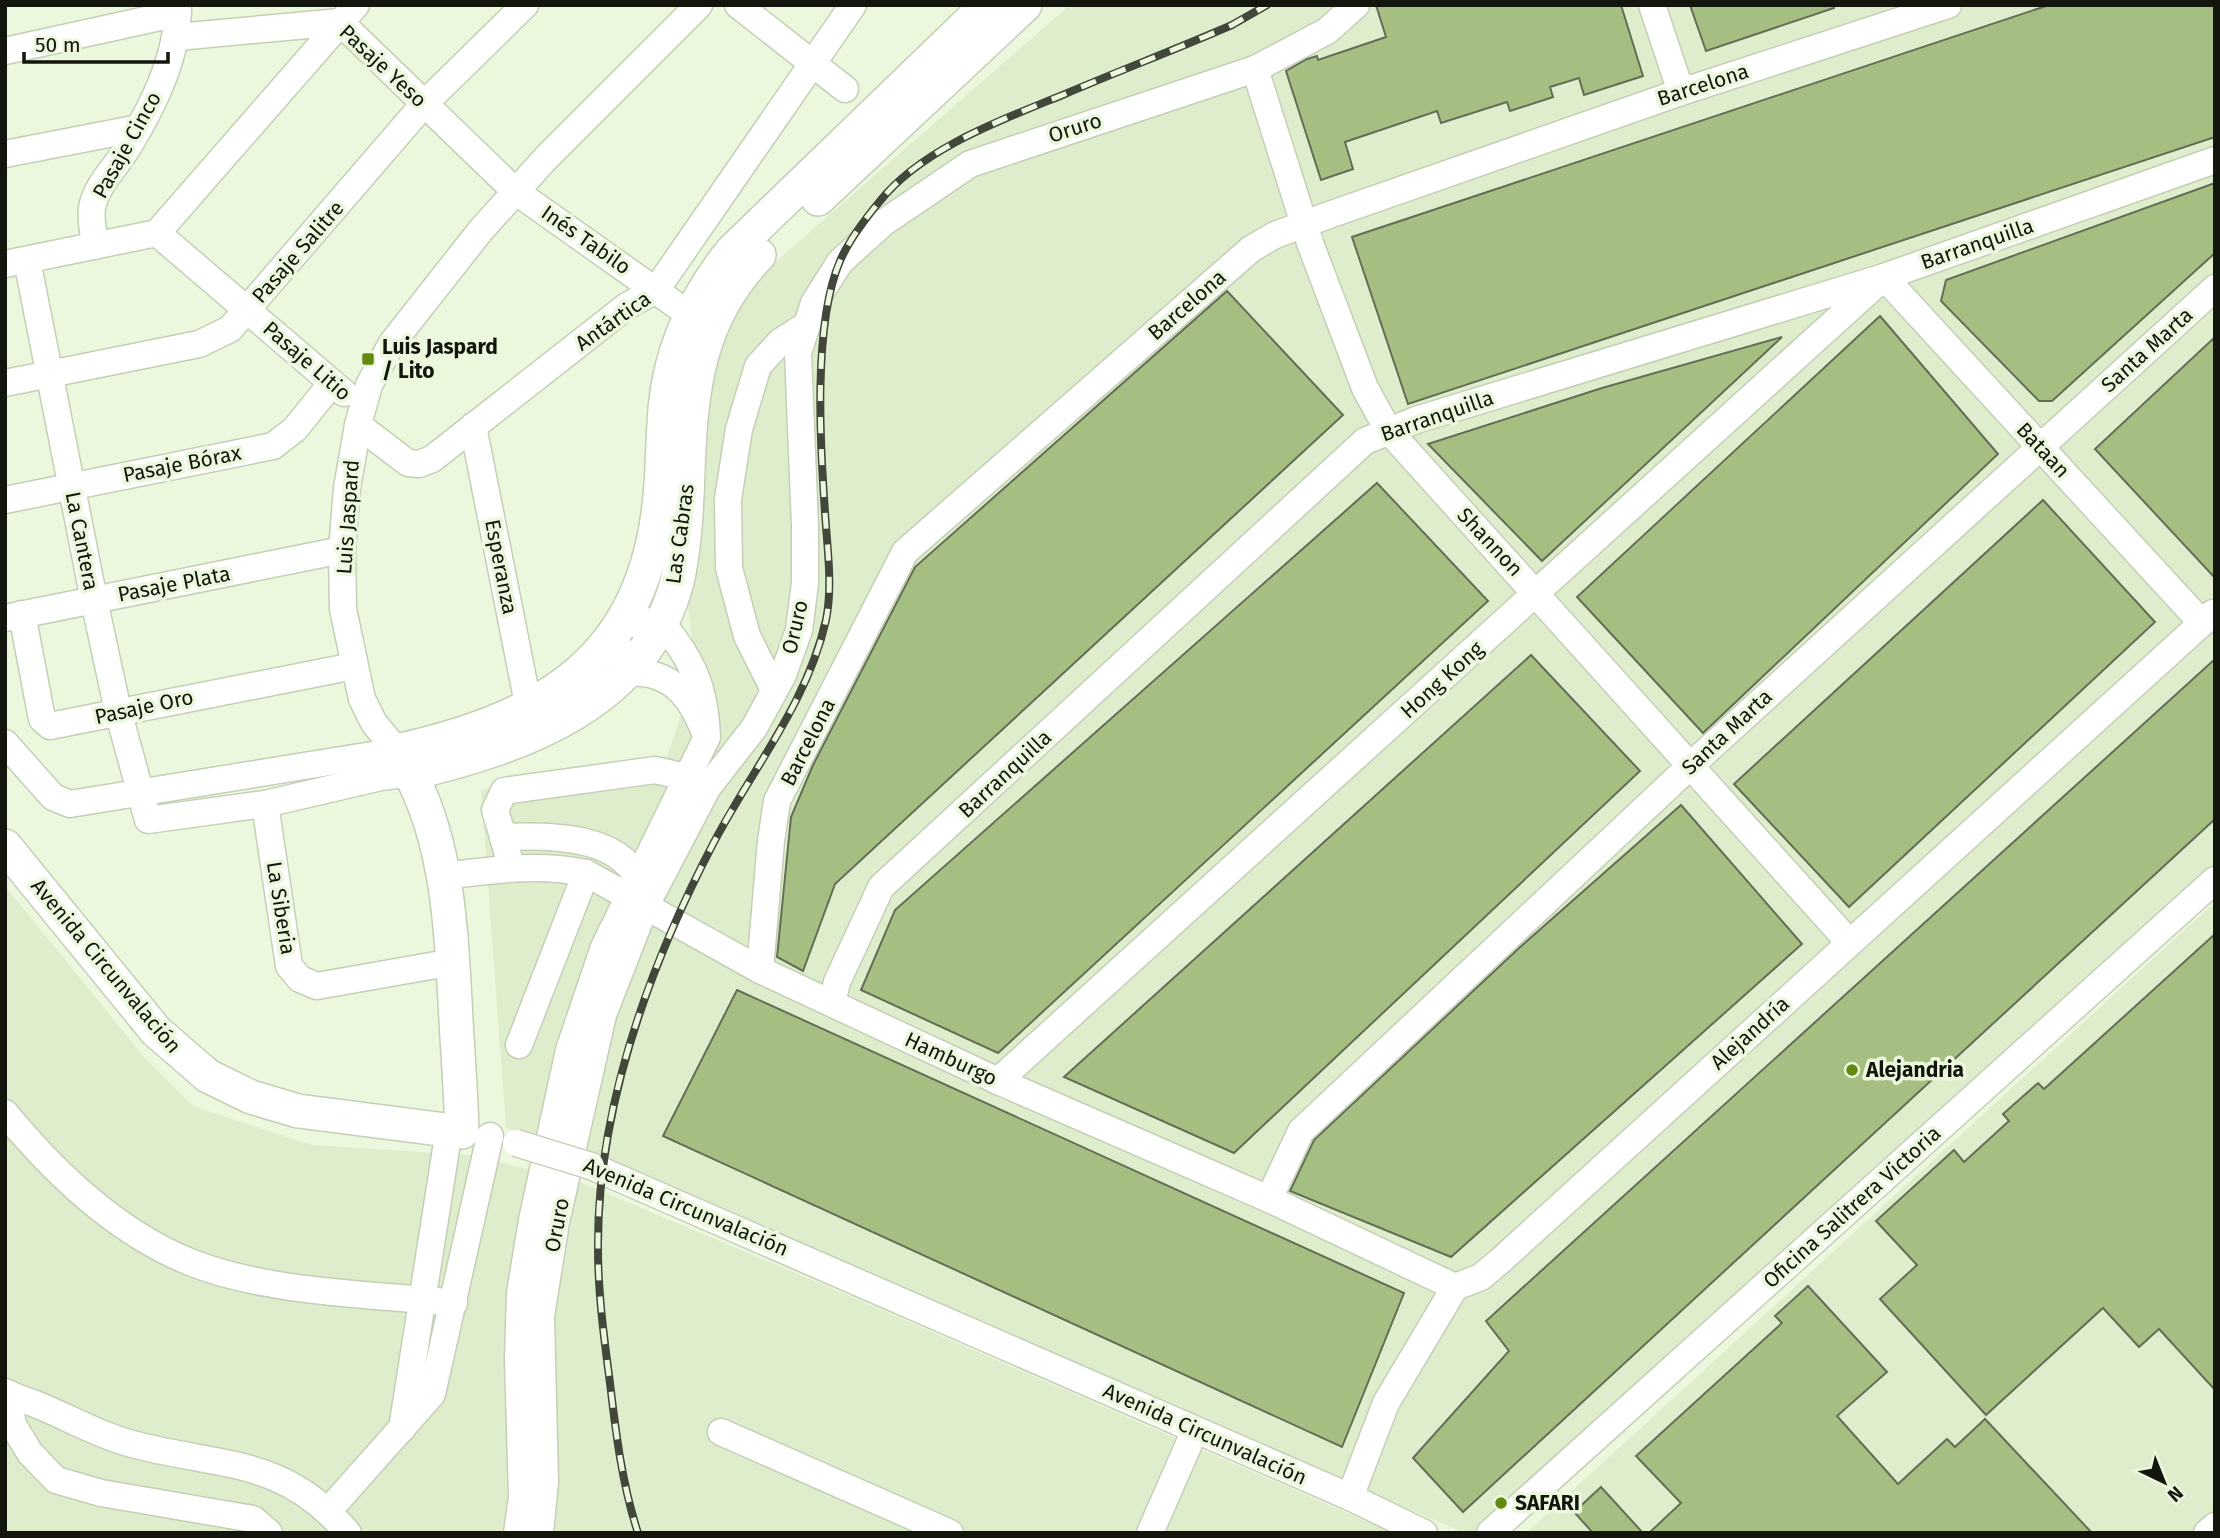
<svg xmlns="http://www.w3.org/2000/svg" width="2220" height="1538" font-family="'Fira Sans',sans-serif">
  <rect width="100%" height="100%" fill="#ecf8dd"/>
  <g fill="#deeecc">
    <polygon points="1070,5 2215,5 2215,869 1483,1533 1464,1533 623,1165 506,1128 481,790 667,756 696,672 667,435 710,319"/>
    <polygon points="5,886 144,1057 193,1106 312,1145 469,1155 577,1181 829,1287 1393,1533 5,1533"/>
    <polygon points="2215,902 2215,1533 1526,1533"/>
  </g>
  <g fill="#a5bf82" stroke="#646e57" stroke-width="2">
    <polygon points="1376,5 1621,5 1643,76 1584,95 1579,78 1550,87 1553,97 1510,111 1507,102 1441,123 1437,111 1345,142 1353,169 1321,180 1286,71 1307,59 1317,56 1318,60 1386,37"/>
    <polygon points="1690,5 1834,5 1834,8 1706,51"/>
    <polygon points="2049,5 2215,5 2215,137 1408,404 1352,237"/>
    <polygon points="2215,183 2215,253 2052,401 2039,401 1941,301 1946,280"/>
    <polygon points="1227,291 1343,415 835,884 803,971 777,957 791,817 813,765 915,567"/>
    <polygon points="1880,316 1998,454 1703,733 1577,597"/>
    <polygon points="1782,337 1542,561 1428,444 1602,388"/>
    <polygon points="2215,337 2215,578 2095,449"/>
    <polygon points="1377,483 1488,601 998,1053 861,990 895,910"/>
    <polygon points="2043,500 2155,622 1849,907 1734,784"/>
    <polygon points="1531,655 1640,771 1234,1153 1064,1077"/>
    <polygon points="2215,659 2215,819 1463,1512 1413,1458 1509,1351 1486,1321"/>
    <polygon points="1681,805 1802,944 1451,1257 1290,1191 1314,1140 1518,949"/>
    <polygon points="2215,934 2215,1390 2159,1329 2139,1347 2103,1308 1986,1415 1880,1299 1917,1265 1876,1221 1954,1150 1964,1162 2009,1121 2003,1114 2038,1083 2044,1089"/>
    <polygon points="737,990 1404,1293 1342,1447 663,1136"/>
    <polygon points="1808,1286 1887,1372 1837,1416 1898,1484 1947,1439 1955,1447 1985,1419 2092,1533 1649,1533 1681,1503 1636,1456 1782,1323 1775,1316"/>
    <polygon points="1601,1487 1643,1533 1593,1533 1574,1512"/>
  </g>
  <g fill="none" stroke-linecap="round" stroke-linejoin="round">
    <g stroke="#c4cfb5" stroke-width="29">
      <g id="minor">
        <polyline points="738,5 845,89"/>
        <polyline points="1652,5 1681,92"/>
        <polyline points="177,37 340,22 515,191 690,315"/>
        <polyline points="5,51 178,13"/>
        <polyline points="1255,69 1310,243 1365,388 1388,430 1849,942"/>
        <polyline points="5,154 139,128"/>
        <polyline points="157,233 344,393"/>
        <path d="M95,246C94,234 90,219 92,208C96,185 117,166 128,147C154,104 178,56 178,5"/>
        <polyline points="27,260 94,600 118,711 148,820 265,804 381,777 412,773"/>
        <polyline points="5,264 157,233 356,5"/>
        <polyline points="5,383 199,344 230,329 424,104 525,5"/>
        <polyline points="358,425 408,463 419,464 432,459 627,306 656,290 853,5"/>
        <polyline points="473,426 529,709"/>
        <polyline points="5,500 273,446 295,429 332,383"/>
        <polyline points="22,614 42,719 50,726 354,666"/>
        <polyline points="5,618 342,550"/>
        <polyline points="774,690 747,636 729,568 728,499 739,429 758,366 780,342 805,326"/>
        <polyline points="5,743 53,797 70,804 397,751 374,723 362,699 343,609 342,550 347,488 358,425 369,385 392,343 481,230 546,158 699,5"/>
        <polyline points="265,804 289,966 300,979 317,986 453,962"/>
        <polyline points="503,837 495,810 504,791 655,770 690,778"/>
        <path d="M508,855L503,837C549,835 630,834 642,892"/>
        <path d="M444,876C493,870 537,863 586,873L760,970L998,1081L1269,1199L1455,1287"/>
        <polyline points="760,970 771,841 777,801 905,552 1251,249 1275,235 1329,215 1681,92 1948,5"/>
        <polyline points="832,1003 837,982 881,887 1365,441 1416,420 1884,277 2215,160"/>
        <polyline points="519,1045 586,873"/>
        <polyline points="998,1081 1884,277 2202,623"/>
        <path d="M5,1113C56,1175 119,1235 195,1264C271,1293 373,1294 454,1303"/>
        <polyline points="591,1166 1350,1497 1424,1533"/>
        <polyline points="1269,1199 1301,1131 1689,767 2215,288"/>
        <path d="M5,1392C18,1399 32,1402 45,1408C77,1422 106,1438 140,1446C226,1467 285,1459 348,1533"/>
        <polyline points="7,1394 13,1425 30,1453 56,1480 101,1493 253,1519 269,1533"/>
        <polyline points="402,1429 449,1130"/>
        <polyline points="721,1432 950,1533"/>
        <polyline points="1350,1497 1386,1403 1455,1287 1481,1277 1500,1261 2213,613"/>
        <polyline points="329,1510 432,1394 490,1136"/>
        <path d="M517,1533L522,1497L518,1359L520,1293L532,1220L569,1050L604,947L707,737C705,688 693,660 661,622L642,621L616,628C621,697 632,658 671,683C690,696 699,718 707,737"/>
        <polyline points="540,1533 545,1482 541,1316 556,1222 603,1015 645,907 708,787 754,728 783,675 799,630 805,583 805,526 798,353 814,303 840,262 883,223 970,164 1255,69 1327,31 1356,5"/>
        <polyline points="1150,1533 1195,1430"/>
        <polyline points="1490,1533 2215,880"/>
        <polyline points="2207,1533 2215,1526"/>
      </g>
    </g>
    <g stroke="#c4cfb5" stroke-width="36">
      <g id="major">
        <polyline points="818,199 1025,5"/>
        <path d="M412,773C522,747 645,704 677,582C685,548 687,507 688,471C691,389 698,318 759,255"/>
        <path d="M5,846L156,1031L208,1076L251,1097L298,1111L462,1132C461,1094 458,1057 456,1020C451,929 449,829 397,751C534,720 637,668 658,514C663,480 662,444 665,409C670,349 695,297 732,251L987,5"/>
      </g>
    </g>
    <use href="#minor" stroke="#fff" stroke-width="26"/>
    <use href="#major" stroke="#fff" stroke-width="33"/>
    <g stroke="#41473a" stroke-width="8">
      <path id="rail" d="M638,1533C622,1484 616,1434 610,1383C604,1338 598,1293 598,1248C597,1107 649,967 713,844C752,769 807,704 826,620C833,585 827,547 825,512C820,443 813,324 840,261C849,240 865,219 880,201C922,148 1004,119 1065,94C1121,70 1177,49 1232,25L1267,5"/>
    </g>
    <use href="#rail" stroke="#ecf8dd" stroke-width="5" stroke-dasharray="16" stroke-linecap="butt"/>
    <g stroke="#c4cfb5" stroke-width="29" stroke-linecap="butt">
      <polyline id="minor-bridge" points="516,1143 591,1166"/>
    </g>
    <use href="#minor-bridge" stroke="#fff" stroke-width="26"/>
  </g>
  <g fill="#638911" stroke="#ecf8dd" stroke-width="2.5">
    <rect x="361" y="352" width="14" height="14" rx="3.5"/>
    <circle cx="1852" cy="1070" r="7"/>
    <circle cx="1501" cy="1503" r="7"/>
  </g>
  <g text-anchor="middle" stroke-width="7" stroke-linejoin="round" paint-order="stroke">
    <g font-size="21" fill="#12160d" stroke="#ecf8dd">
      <text transform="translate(383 66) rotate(43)" y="7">Pasaje Yeso</text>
      <text transform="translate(1703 85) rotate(-18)" y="7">Barcelona</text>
      <text transform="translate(1075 128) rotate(-18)" y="7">Oruro</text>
      <text transform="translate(127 145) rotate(-61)" y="7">Pasaje Cinco</text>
      <text transform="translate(586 240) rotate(35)" y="7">Inés Tabilo</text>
      <text transform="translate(1977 244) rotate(-19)" y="7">Barranquilla</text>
      <text transform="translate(298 252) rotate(-49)" y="7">Pasaje Salitre</text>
      <text transform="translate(1187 305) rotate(-41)" y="7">Barcelona</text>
      <text transform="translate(613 321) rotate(-35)" y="7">Antártica</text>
      <text transform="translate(2147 350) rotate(-42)" y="7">Santa Marta</text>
      <text transform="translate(307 361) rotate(41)" y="7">Pasaje Litio</text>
      <text transform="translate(1437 416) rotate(-19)" y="7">Barranquilla</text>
      <text transform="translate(2043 450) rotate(47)" y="7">Bataan</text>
      <text transform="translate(182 464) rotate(-11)" y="7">Pasaje Bórax</text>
      <text transform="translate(348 517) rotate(-86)" y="7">Luis Jaspard</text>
      <text transform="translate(680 534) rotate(-82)" y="7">Las Cabras</text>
      <text transform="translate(82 541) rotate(79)" y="7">La Cantera</text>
      <text transform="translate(1490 542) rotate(47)" y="7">Shannon</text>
      <text transform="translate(501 567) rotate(79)" y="7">Esperanza</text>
      <text transform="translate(174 584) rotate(-11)" y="7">Pasaje Plata</text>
      <text transform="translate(795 627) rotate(-77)" y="7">Oruro</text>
      <text transform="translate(1442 680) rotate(-42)" y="7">Hong Kong</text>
      <text transform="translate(144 707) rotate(-12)" y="7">Pasaje Oro</text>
      <text transform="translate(1727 732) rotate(-43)" y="7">Santa Marta</text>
      <text transform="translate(808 742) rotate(-63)" y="7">Barcelona</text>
      <text transform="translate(1005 774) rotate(-43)" y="7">Barranquilla</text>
      <text transform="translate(281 908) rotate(81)" y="7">La Siberia</text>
      <text transform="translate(106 966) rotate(50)" y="7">Avenida Circunvalación</text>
      <text transform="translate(1750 1033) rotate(-42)" y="7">Alejandría</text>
      <text transform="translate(951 1059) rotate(25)" y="7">Hamburgo</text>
      <text transform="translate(686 1207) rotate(23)" y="7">Avenida Circunvalación</text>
      <text transform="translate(1852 1207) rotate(-42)" y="7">Oficina Salitrera Victoria</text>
      <text transform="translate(557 1225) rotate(-79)" y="7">Oruro</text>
      <text transform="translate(1205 1434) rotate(24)" y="7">Avenida Circunvalación</text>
    </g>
    <g font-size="21" font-weight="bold" fill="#12160d" stroke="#ecf8dd" text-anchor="start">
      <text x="382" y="354">Luis Jaspard<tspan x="382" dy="24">/ Lito</tspan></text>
      <text x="1866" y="1077">Alejandria</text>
      <text x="1515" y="1510">SAFARI</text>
    </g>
  </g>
  <rect width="2220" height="1538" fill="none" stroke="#12160d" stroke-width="14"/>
  <g transform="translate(2164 1482) rotate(137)" stroke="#ecf8dd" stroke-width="5" paint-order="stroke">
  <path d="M0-5L12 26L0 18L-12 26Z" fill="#12160d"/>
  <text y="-10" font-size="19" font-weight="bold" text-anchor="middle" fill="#12160d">N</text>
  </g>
  <path d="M24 52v10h144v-10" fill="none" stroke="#12160d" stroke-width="3.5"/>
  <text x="35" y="52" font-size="21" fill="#12160d" stroke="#ecf8dd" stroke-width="5" paint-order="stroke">50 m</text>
</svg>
